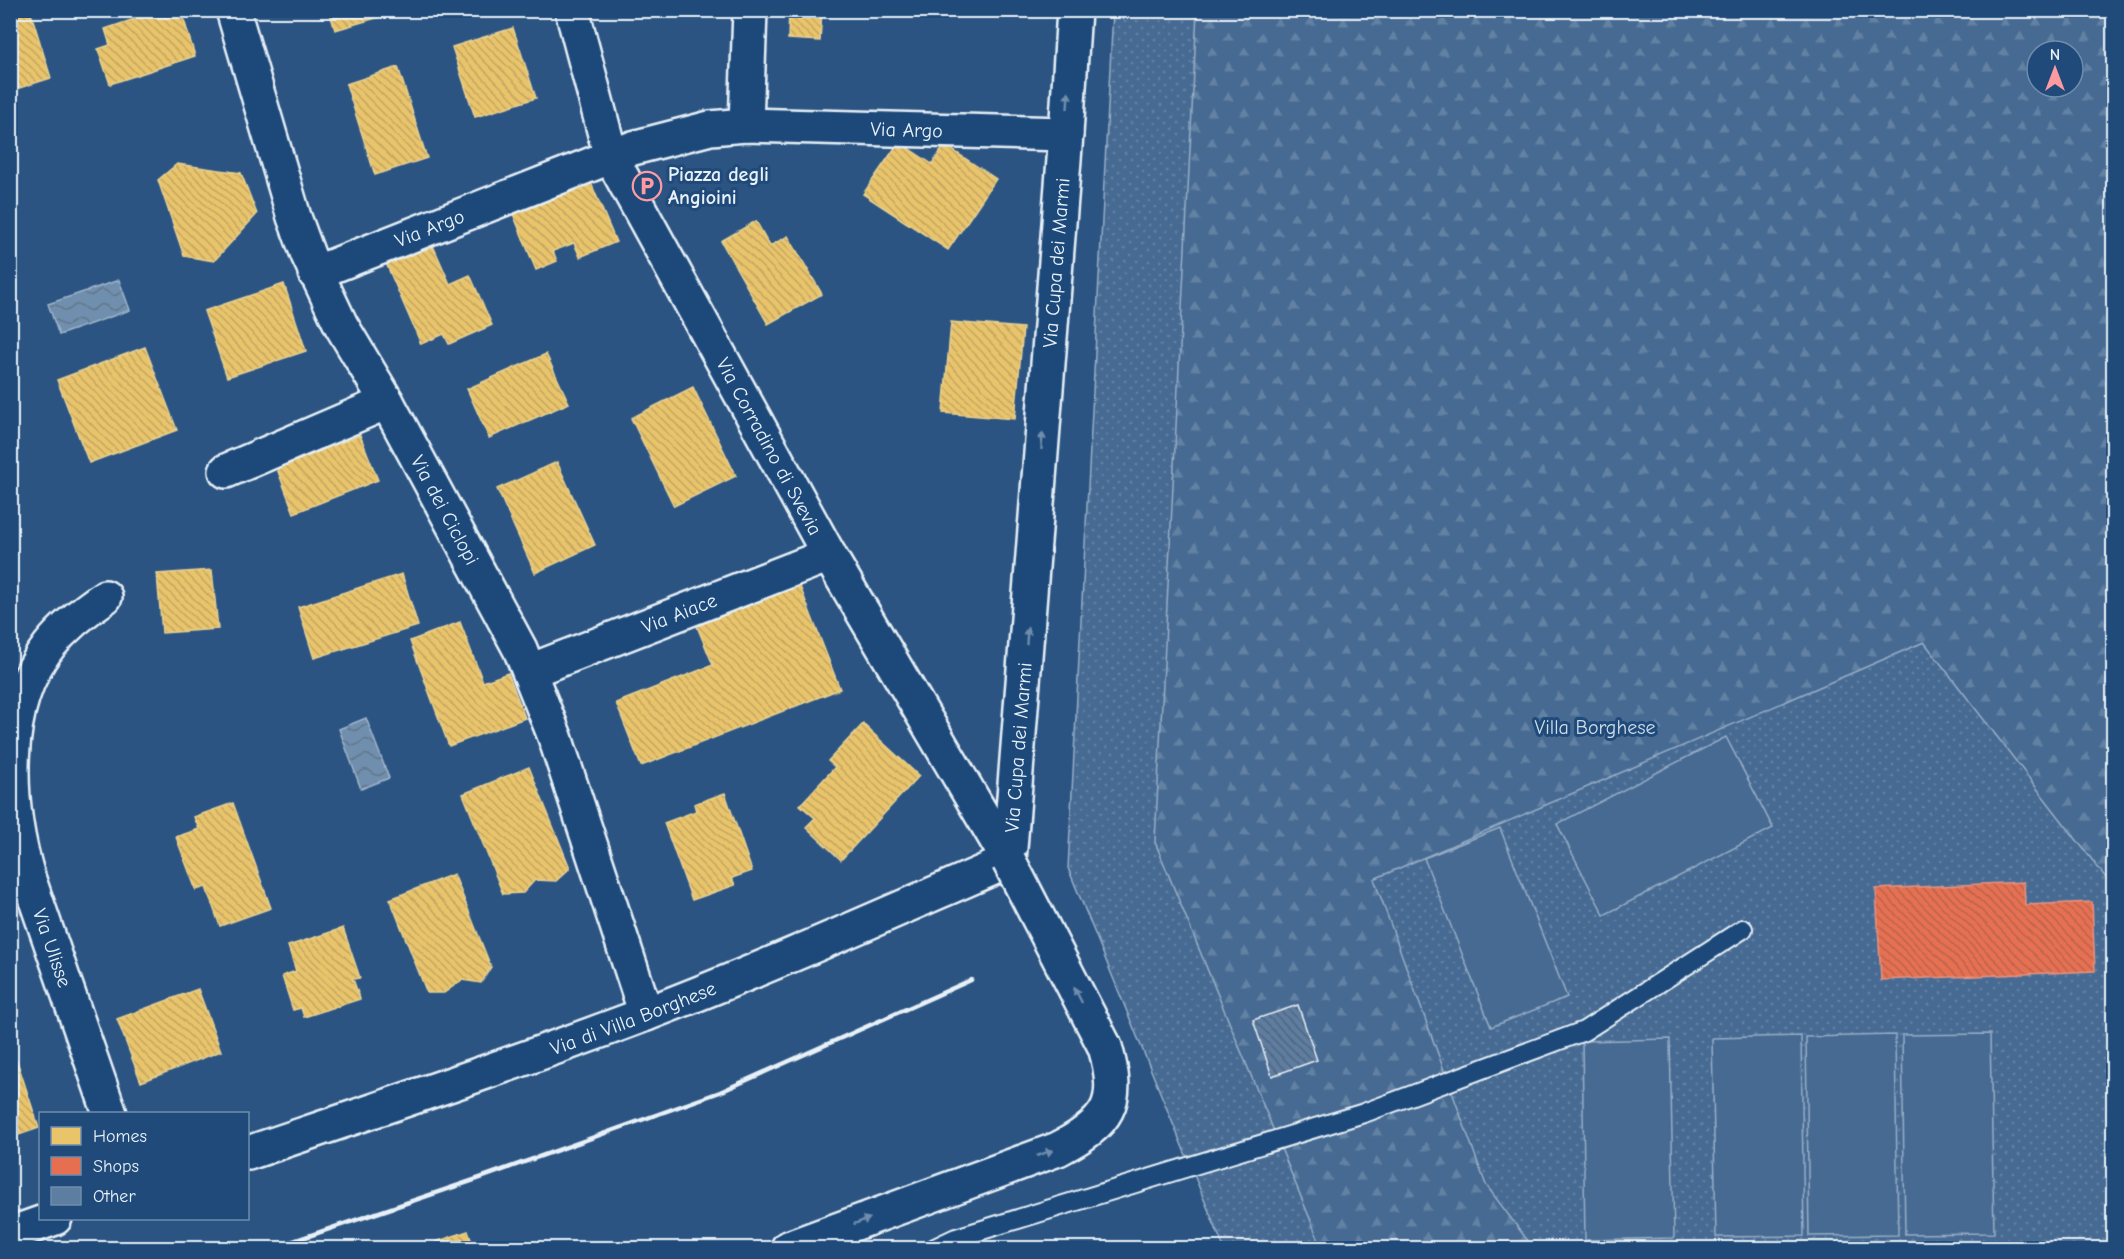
<svg xmlns="http://www.w3.org/2000/svg" width="2124" height="1259" font-family="'Comic Neue',sans-serif">
  <defs>
    <pattern id="grass-dots" width="8" height="8" patternUnits="userSpaceOnUse" patternTransform="scale(1.5)"><rect width="8" height="8" fill="#476b93"/><path d="M2 2h.1M6 6h.1" fill="none" stroke="#6281a3" stroke-width="1.8" stroke-linecap="round"/></pattern>
    <pattern id="forest-firs" width="22" height="20" patternUnits="userSpaceOnUse" patternTransform="scale(1.5)"><rect width="22" height="20" fill="#476b93"/><path d="M5 1l3.5 6h-7zM16 11l3.5 6h-7z" fill="#6281a3"/></pattern>
    <pattern id="water-waves" width="16" height="10" patternUnits="userSpaceOnUse" patternTransform="scale(1.5)"><rect width="16" height="10" fill="#708ead"/><path d="M0 5q4-4 8 0t8 0" fill="none" stroke="#61768a"/></pattern>
    <pattern id="homes-back-hatch" width="6" height="6" patternUnits="userSpaceOnUse" patternTransform="scale(1.5)"><rect width="6" height="6" fill="#e9c46a"/><path d="M-1 5l2 2M0 0l6 6M5-1l2 2" fill="none" stroke="#c0a562"/></pattern>
    <pattern id="shops-back-hatch" width="6" height="6" patternUnits="userSpaceOnUse" patternTransform="scale(1.5)"><rect width="6" height="6" fill="#e76f51"/><path d="M-1 5l2 2M0 0l6 6M5-1l2 2" fill="none" stroke="#b7634f"/></pattern>
    <pattern id="building-back-hatch" width="6" height="6" patternUnits="userSpaceOnUse" patternTransform="scale(1.5)"><rect width="6" height="6" fill="#5d7da1"/><path d="M-1 5l2 2M0 0l6 6M5-1l2 2" fill="none" stroke="#53657a"/></pattern>
  </defs>
  <rect width="100%" height="100%" fill="#2b5482"/>
  <filter id="ink" filterUnits="userSpaceOnUse"><feTurbulence type="fractalNoise" baseFrequency=".0167" numOctaves="2"/><feDisplacementMap in="SourceGraphic" scale="12" xChannelSelector="R" yChannelSelector="G"/><feConvolveMatrix kernelMatrix="1 2 1 2 8 2 1 2 1" color-interpolation-filters="sRGB"/></filter>
  <g filter="url(#ink)">
    <path fill="url(#grass-dots)" stroke="#98aec6" stroke-width="1.5" fill-rule="evenodd" d="M1113,11H2113V1248H1224L1068,868ZM2037,51H2073V87H2037Z"/>
    <path fill="url(#forest-firs)" stroke="#98aec6" stroke-width="1.5" fill-rule="evenodd" d="M1197,11H2113V887L1924,642L1374,879L1486,1185L1528,1241L1322,1248L1155,842ZM2037,51H2073V87H2037Z"/>
    <g fill="#476b93" stroke="#98aec6" stroke-width="1.5">
      <polygon points="1726,737 1773,828 1604,915 1557,824"/>
      <polygon points="1500,828 1567,997 1491,1027 1424,858"/>
      <polygon points="1990,1034 1994,1233 1905,1234 1902,1035"/>
      <polygon points="1895,1035 1898,1235 1809,1236 1806,1037"/>
      <polygon points="1801,1036 1804,1236 1716,1237 1712,1038"/>
      <polygon points="1670,1039 1674,1238 1585,1240 1582,1041"/>
    </g>
    <g fill="url(#water-waves)" stroke="#a0b6cb" stroke-width="1.5">
      <polygon points="119,280 130,310 59,335 48,304"/>
      <polygon points="366,718 389,778 361,789 339,729"/>
    </g>
    <g fill="url(#homes-back-hatch)" stroke="#e9d295" stroke-width="1.5">
      <polygon points="10,10 30,10 51,78 10,91"/>
      <polygon points="161,10 181,10 195,56 110,84 98,49 110,45 105,29"/>
      <polygon points="329,10 389,10 390,14 335,30"/>
      <polygon points="789,10 822,10 820,41 788,39"/>
      <polygon points="513,28 536,98 475,117 452,47"/>
      <polygon points="398,67 427,158 375,175 346,84"/>
      <polygon points="899,142 932,164 945,145 996,179 948,250 863,194"/>
      <polygon points="177,164 241,173 257,214 214,261 184,256 158,180"/>
      <polygon points="591,183 616,242 580,257 574,243 553,251 557,261 536,270 513,214"/>
      <polygon points="756,221 770,246 788,236 822,294 768,324 721,241"/>
      <polygon points="431,241 450,284 470,275 492,325 449,344 444,334 421,344 385,261"/>
      <polygon points="284,284 306,351 227,377 204,311"/>
      <polygon points="951,322 1023,328 1015,419 943,413"/>
      <polygon points="145,347 177,430 89,463 57,380"/>
      <polygon points="546,354 569,403 489,438 467,389"/>
      <polygon points="693,387 736,476 674,506 631,418"/>
      <polygon points="360,435 378,480 294,513 277,469"/>
      <polygon points="557,462 595,545 535,573 497,489"/>
      <polygon points="212,570 218,629 162,633 157,574"/>
      <polygon points="402,574 418,626 314,658 298,607"/>
      <polygon points="799,584 840,689 641,766 616,703 713,665 696,624"/>
      <polygon points="460,622 483,682 508,673 525,718 449,746 410,641"/>
      <polygon points="863,724 919,776 841,860 806,827 815,818 800,805 835,767 828,761"/>
      <polygon points="529,767 570,868 556,881 535,880 523,893 503,894 463,794"/>
      <polygon points="725,793 752,871 732,878 735,885 692,900 664,823 696,811 694,804"/>
      <polygon points="233,803 271,908 220,926 206,887 196,890 176,837 199,829 194,817"/>
      <polygon points="454,874 491,967 481,983 462,980 444,993 427,993 390,899"/>
      <polygon points="343,928 360,978 353,979 360,999 304,1017 301,1008 293,1010 282,976 296,971 288,946"/>
      <polygon points="198,989 221,1051 141,1082 117,1019"/>
      <polygon points="17,1061 39,1128 10,1138 10,1063"/>
      <polygon points="468,1231 474,1248 432,1248 430,1244"/>
    </g>
    <polygon fill="url(#shops-back-hatch)" stroke="#e79683" stroke-width="1.5" points="2024,882 2025,905 2092,902 2095,971 1881,980 1876,889"/>
    <polygon fill="url(#building-back-hatch)" stroke="#e8f1f8" stroke-width="1.5" points="1298,1005 1317,1060 1272,1076 1253,1020"/>
    <g fill="none" stroke-linecap="round" stroke-linejoin="round">
      <g stroke="#e8f1f8" stroke-width="22">
        <polyline id="service" points="935,1248 956,1238 1364,1113 1584,1031 1743,929"/>
      </g>
      <g stroke="#e8f1f8" stroke-width="38">
        <g id="minor">
          <path id="s1" d="M233,10L294,217L308,255L341,325L387,402L520,649L555,737L646,1014"/>
          <path id="s2" d="M572,10L611,157L829,555L1009,861"/>
          <polyline points="746,125 750,10"/>
          <path id="s3" d="M315,273L633,148L710,128L746,125L1066,134"/>
          <polyline points="226,471 387,402"/>
          <path id="s4" d="M105,597C84,611 65,626 49,646C0,708 7,805 28,877L110,1114"/>
          <path id="s5" d="M530,671L829,555"/>
          <path id="s6" d="M1009,861L1066,134L1074,10"/>
          <path id="s7" d="M248,1153C381,1108 514,1064 646,1014C769,967 889,913 1009,861"/>
          <polyline points="10,1234 55,1218"/>
          <path d="M788,1248L1058,1149C1108,1123 1122,1104 1105,1047"/>
        </g>
      </g>
      <use href="#service" stroke="#1f4a7a" stroke-width="18"/>
      <use href="#minor" stroke="#1f4a7a" stroke-width="33"/>
      <polyline stroke="#e8f1f8" stroke-width="4.5" points="273,1248 480,1178 720,1092 971,980"/>
      <g stroke="#e8f1f8" stroke-width="38" stroke-linecap="butt">
        <polyline id="minor-bridge" points="1009,861 1105,1047"/>
      </g>
      <use href="#minor-bridge" stroke="#1f4a7a" stroke-width="33"/>
    </g>
    <defs><path id="oneway-solid" d="M-6-.8H1V-3.2L6.5 0L1 3.2V.8H-6Z" transform="scale(1.5)"/></defs>
    <g fill="#6f8dac">
      <use href="#oneway-solid" transform="translate(1068 100) rotate(-87)"/>
      <use href="#oneway-solid" transform="translate(1042 441) rotate(-86)"/>
      <use href="#oneway-solid" transform="translate(1027 636) rotate(-86)"/>
      <use href="#oneway-solid" transform="translate(1078 995) rotate(-117)"/>
      <use href="#oneway-solid" transform="translate(1045 1153) rotate(-20)"/>
      <use href="#oneway-solid" transform="translate(862 1221) rotate(-20)"/>
    </g>
  </g>
  <defs>
    <g id="parking-ring" transform="scale(1.5)"><circle r="9.5" fill="#1f4a7a" stroke="#ff9aa2" stroke-width="1.5"/><path d="M-3.5-5.5H1a3.5 3.5 0 0 1 0 7H-1V5.5H-3.5ZM-1-3.4V-.6H.8a1.4 1.4 0 0 0 0-2.8Z" fill="#ff9aa2"/></g>
  </defs>
  <g fill-rule="evenodd">
    <use href="#parking-ring" x="647" y="186"/>
  </g>
  <g text-anchor="middle" stroke-width="6" stroke-linejoin="round" paint-order="stroke">
    <g font-size="20" fill="#e8f1f8" stroke="#1f4a7a">
      <text dy="7" stroke="none"><textPath href="#s3" startOffset="618">Via Argo</textPath></text>
      <text dy="7" stroke="none"><textPath href="#s3" startOffset="123">Via Argo</textPath></text>
      <text dy="7" stroke="none"><textPath href="#s6" startOffset="600">Via Cupa dei Marmi</textPath></text>
      <text dy="7" stroke="none"><textPath href="#s2" startOffset="482">Via Corradino di Svevia</textPath></text>
      <text dy="7" stroke="none"><textPath href="#s1" startOffset="546">Via dei Ciclopi</textPath></text>
      <text dy="7" stroke="none"><textPath href="#s5" startOffset="160">Via Aiace</textPath></text>
      <text dy="7" stroke="none"><textPath href="#s6" startOffset="114">Via Cupa dei Marmi</textPath></text>
      <text dy="7" stroke="none"><textPath href="#s4" startOffset="390">Via Ulisse</textPath></text>
      <text dy="7" stroke="none"><textPath href="#s7" startOffset="408">Via di Villa Borghese</textPath></text>
    </g>
    <g font-size="20" font-weight="bold" fill="#e8f1f8" stroke="#1f4a7a" text-anchor="start">
      <text x="668" y="181">Piazza degli<tspan x="668" dy="23">Angioini</tspan></text>
    </g>
    <g font-size="20" fill="#d0dde9" stroke="#1f4a7a">
      <text x="1595" y="734">Villa Borghese</text>
    </g>
  </g>
  <rect width="2124" height="1259" fill="none" stroke="#1f4a7a" stroke-width="36"/>
  <rect x="18" y="18" width="2088" height="1223" fill="none" stroke="#e8f1f8" stroke-width="2" filter="url(#ink)"/>
  <rect x="39" y="1112" width="210" height="108" fill="#1f4a7a" stroke="#6f8dac" stroke-width="1.5"/>
  <rect x="51" y="1127" width="30" height="18" fill="#e9c46a" stroke="#6f8dac" stroke-width="1.5"/>
  <text x="93" y="1142" font-size="18" fill="#e8f1f8">Homes</text>
  <rect x="51" y="1157" width="30" height="18" fill="#e76f51" stroke="#6f8dac" stroke-width="1.5"/>
  <text x="93" y="1172" font-size="18" fill="#e8f1f8">Shops</text>
  <rect x="51" y="1187" width="30" height="18" fill="#5d7da1" stroke="#6f8dac" stroke-width="1.5"/>
  <text x="93" y="1202" font-size="18" fill="#e8f1f8">Other</text>
  <g transform="translate(2055 69)"><circle r="28" fill="#1f4a7a" stroke="#6f8dac" stroke-width="1.5"/>
  <path d="M0-4.5L10 22L0 15L-10 22Z" fill="#ff9aa2"/>
  <text y="-9" font-size="16" font-weight="bold" text-anchor="middle" fill="#e8f1f8">N</text>
  </g>
</svg>
